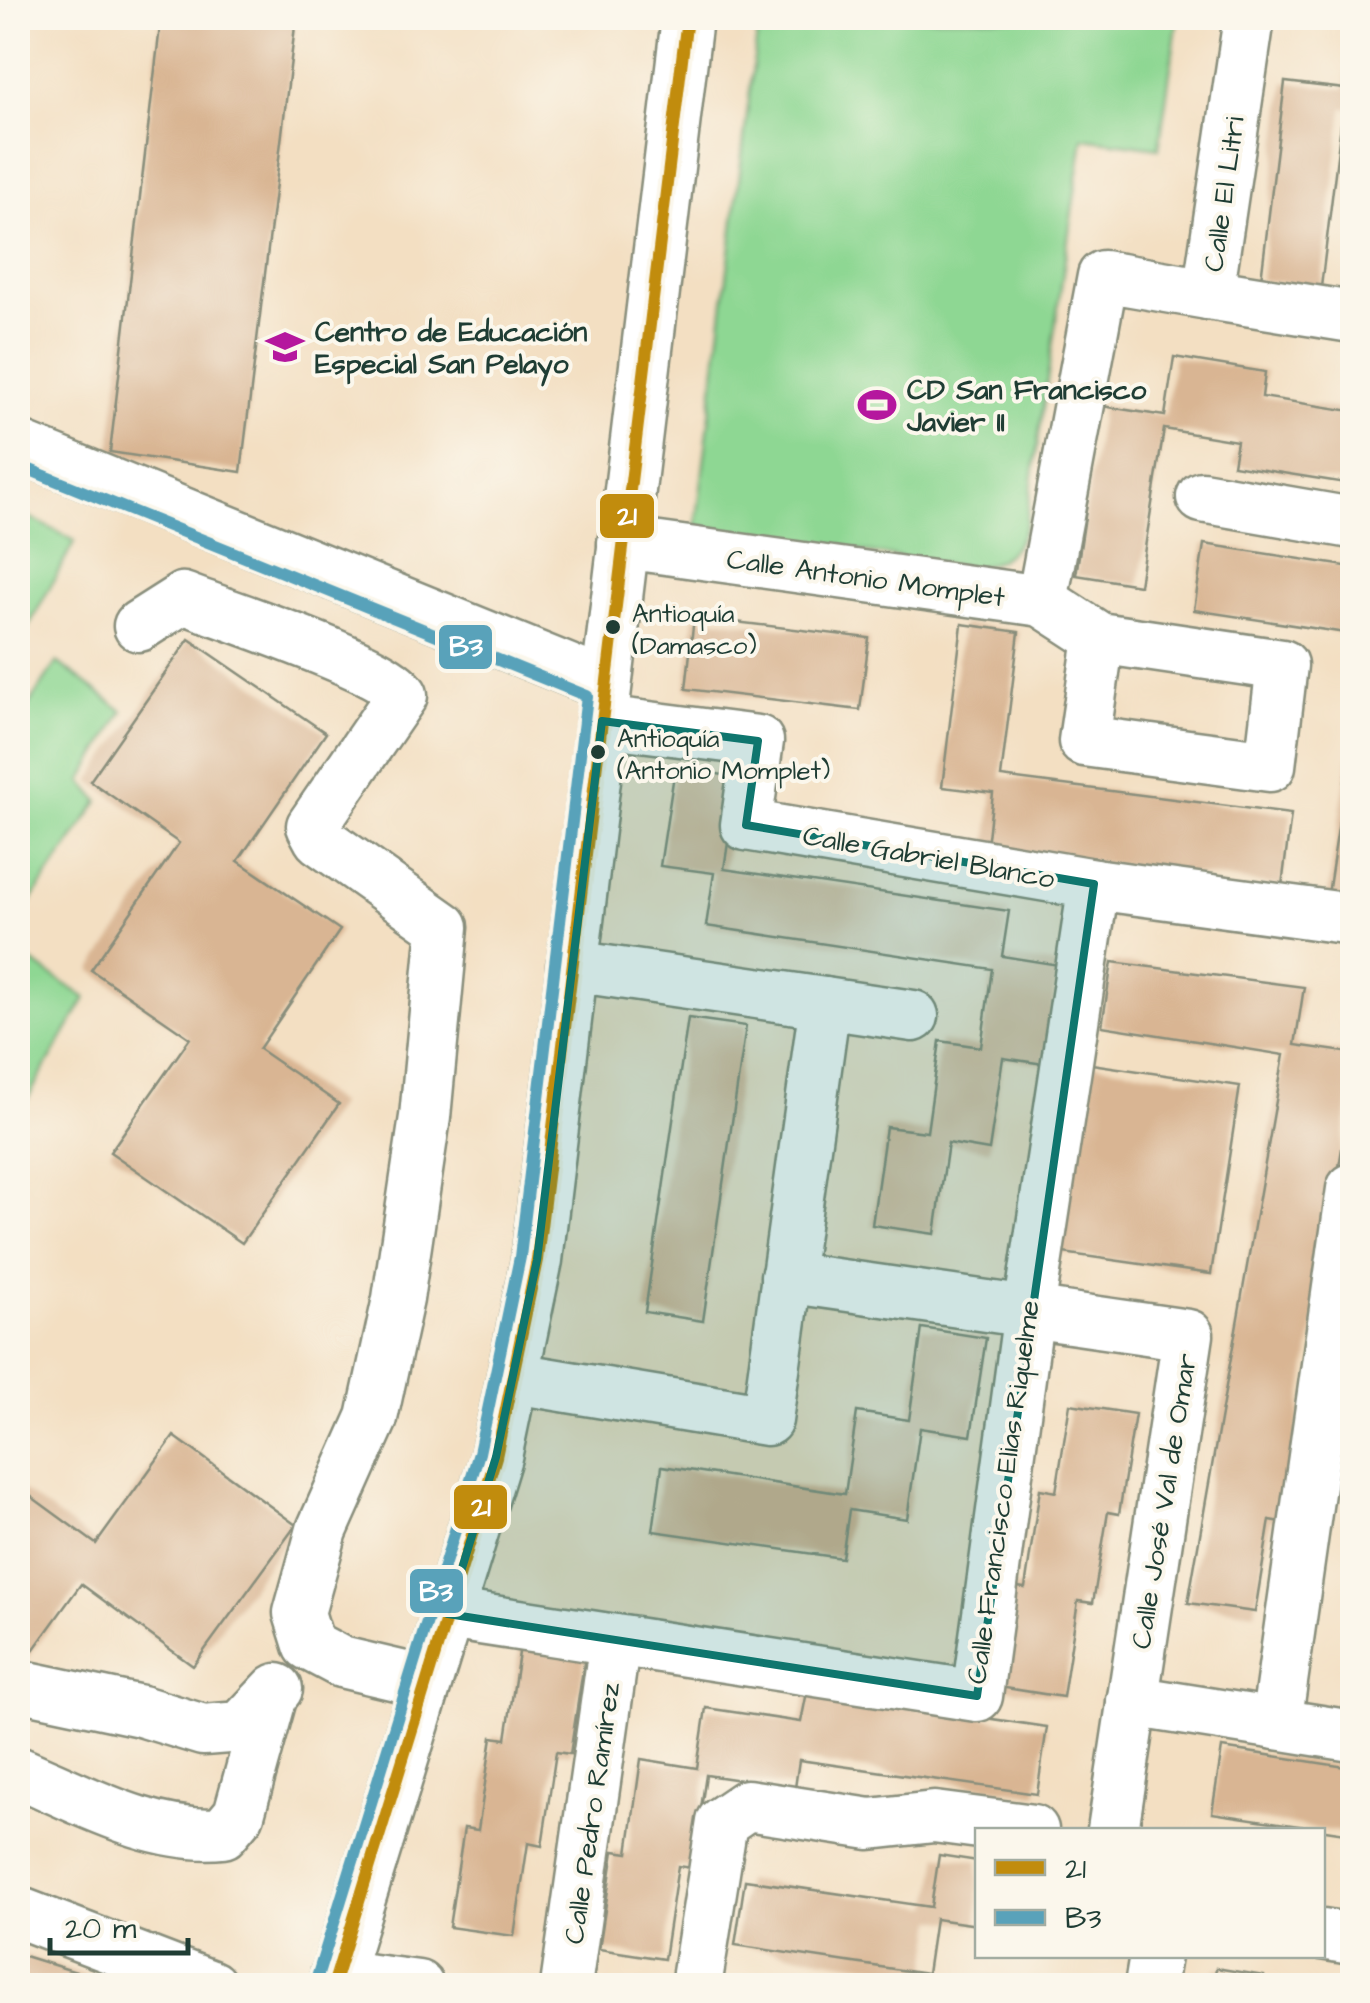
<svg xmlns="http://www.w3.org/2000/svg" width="1370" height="2003" font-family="'Architects Daughter',sans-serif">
  <rect width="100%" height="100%" fill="#fbf7ec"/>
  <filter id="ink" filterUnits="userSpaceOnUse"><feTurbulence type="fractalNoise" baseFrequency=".01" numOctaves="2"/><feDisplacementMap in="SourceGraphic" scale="20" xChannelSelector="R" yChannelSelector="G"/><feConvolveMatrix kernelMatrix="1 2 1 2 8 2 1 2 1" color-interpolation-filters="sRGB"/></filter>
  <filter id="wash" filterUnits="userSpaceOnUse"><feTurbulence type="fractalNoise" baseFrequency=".0048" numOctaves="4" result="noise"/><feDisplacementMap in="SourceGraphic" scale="40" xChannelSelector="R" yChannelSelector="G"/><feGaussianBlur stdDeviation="2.25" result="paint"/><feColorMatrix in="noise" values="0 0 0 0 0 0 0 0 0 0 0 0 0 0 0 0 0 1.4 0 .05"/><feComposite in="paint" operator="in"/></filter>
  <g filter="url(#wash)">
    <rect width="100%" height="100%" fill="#f3dfc2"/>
    <g fill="#8ed793" stroke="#568a64" stroke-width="2.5">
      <path d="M759,18H1178L1159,148L1083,138L1026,523C1018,552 999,566 970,568L696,527Z"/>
      <polygon points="18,511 75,541 18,646"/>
      <polygon points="57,662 123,711 82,781 99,801 18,920 18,721"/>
      <polygon points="18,953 86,998 18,1115"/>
    </g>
    <g id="blocks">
      <g fill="#d9b593">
        <polygon points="161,18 296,18 241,472 110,452"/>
        <polygon points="1350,48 1352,109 1343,108 1321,287 1261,280 1285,82 1345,89"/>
        <polygon points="1174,357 1265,372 1262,397 1352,411 1352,484 1233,465 1237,441 1164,429 1139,585 1076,575 1102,406 1165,416"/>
        <polygon points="1204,544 1352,567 1352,634 1194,610"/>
        <polygon points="694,617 869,638 860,710 686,689"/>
        <polygon points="962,624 1019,632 1001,777 1291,814 1282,886 987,847 993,793 942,787"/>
        <polygon points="189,639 326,733 238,861 340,930 259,1049 339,1104 242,1243 110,1152 190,1038 91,970 179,843 90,781"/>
        <polygon points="1350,748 1352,748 1352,905 1327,901"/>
        <polygon points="675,768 738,777 724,869 1009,911 1002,956 1059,965 1044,1064 1003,1058 989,1150 948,1143 935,1234 872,1225 886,1127 927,1132 940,1041 981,1047 992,969 706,926 714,873 660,866"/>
        <polygon points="1112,962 1304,987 1295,1045 1352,1053 1352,1086 1282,1522 1270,1520 1255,1612 1188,1603 1284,1055 1102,1026"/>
        <polygon points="688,1018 746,1026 703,1321 645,1312"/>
        <polygon points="1078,1062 1240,1086 1211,1274 1049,1251"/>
        <polygon points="922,1328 986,1338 971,1436 920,1428 907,1519 849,1510 842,1558 653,1531 662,1466 845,1494 857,1412 909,1420"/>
        <polygon points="1070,1404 1135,1414 1119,1514 1108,1512 1093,1603 1078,1601 1063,1697 993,1686 1009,1586 1025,1588 1040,1489 1056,1492"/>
        <polygon points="174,1436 296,1525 193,1666 81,1584 18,1671 18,1487 96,1544"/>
        <polygon points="520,1646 585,1656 570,1754 556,1752 542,1846 528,1843 514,1936 449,1927 464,1828 478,1830 492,1737 506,1739"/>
        <polygon points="807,1692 1047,1727 1037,1794 799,1760 795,1788 706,1775 692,1868 678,1866 664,1959 599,1949 614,1851 628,1853 641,1759 697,1768 706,1708 801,1722"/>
        <polygon points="1222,1748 1352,1768 1352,1834 1212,1813"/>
        <polygon points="939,1855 978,1861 978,1925 935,1919 927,1974 735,1945 745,1880 931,1907"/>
        <polygon points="18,1954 118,1985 118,1986 18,1986"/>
        <polygon points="1216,1968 1264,1976 1262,1986 1213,1986"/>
      </g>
    </g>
  </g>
  <g filter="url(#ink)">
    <use href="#blocks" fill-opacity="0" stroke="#898e7b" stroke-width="2.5"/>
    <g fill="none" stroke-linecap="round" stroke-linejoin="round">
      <g stroke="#898e7b" stroke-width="55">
        <g id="minor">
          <polyline points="1208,294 1352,317"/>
          <polyline points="18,446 606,685"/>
          <polyline points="1202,497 1352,523"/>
          <polyline points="623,543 1042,601 1099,638 1282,665 1270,766 1084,741 1099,638"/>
          <polyline points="1042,601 1103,276 1208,294 1249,18"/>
          <path d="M139,626L183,598C224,614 383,665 402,695L312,826L319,839L443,927L425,1117L398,1299L372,1418L322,1530L299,1613L309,1645L341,1662L426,1682"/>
          <polyline points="602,721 758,741 746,825 1094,884 1352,919"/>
          <polyline points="572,966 913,1016"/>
          <polyline points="786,1277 1188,1335 1113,1830"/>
          <polyline points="515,1378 767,1420 825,1003"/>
          <polyline points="448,1614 977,1696 1029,1311 1094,884"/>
          <polyline points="18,1685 141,1711 203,1730 241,1727 277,1689"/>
          <polyline points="1132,1701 1352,1736"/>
          <polyline points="1276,1724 1352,1189"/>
          <path d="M18,1772C80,1798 154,1840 223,1833L239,1814L272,1695"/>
          <polyline points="18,1912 211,1986"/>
          <polyline points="1322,1934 1352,1939"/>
          <polyline points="336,1975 418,1986"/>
          <polyline points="333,1986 496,1457 537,1260 687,18"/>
          <polyline points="566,1986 615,1640"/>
          <polyline points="696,1986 722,1822 747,1805 870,1824 934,1817 1033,1830"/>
          <polyline points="1150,1986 1155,1956"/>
        </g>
      </g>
      <use href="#minor" stroke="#fff" stroke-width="50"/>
      <g stroke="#fbf7ec" stroke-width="20">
        <polyline id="bus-1" points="333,1986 496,1457 537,1260 687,18"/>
      </g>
      <g stroke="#fbf7ec" stroke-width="20">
        <polyline id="bus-2" points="18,465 587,696 520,1257 479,1453 316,1981"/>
      </g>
      <use href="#bus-1" stroke="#c18c0d" stroke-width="12"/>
      <use href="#bus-2" stroke="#59a2ba" stroke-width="12"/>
    </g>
  </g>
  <path fill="#0f766e" fill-opacity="0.2" stroke="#0f766e" stroke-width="8" stroke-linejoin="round" d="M602,721L758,741L746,825L1094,884L977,1696L448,1614L496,1457L537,1260Z"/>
  <defs>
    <g id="school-bare" transform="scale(3)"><path d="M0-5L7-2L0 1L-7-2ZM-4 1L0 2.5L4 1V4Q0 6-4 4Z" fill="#b5179e" stroke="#fbf7ec" stroke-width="2.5" paint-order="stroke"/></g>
    <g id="stadium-bare" transform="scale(3)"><path d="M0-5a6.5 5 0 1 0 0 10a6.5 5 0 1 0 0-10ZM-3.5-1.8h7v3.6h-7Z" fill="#b5179e" stroke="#fbf7ec" stroke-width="2.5" paint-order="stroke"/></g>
  </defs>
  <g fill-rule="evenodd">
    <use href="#school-bare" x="285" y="347"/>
    <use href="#stadium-bare" x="877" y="405"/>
  </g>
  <g fill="#1f3d34" stroke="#fbf7ec" stroke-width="4">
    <circle cx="613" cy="627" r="9"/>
    <circle cx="598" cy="752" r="9"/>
  </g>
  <g text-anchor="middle" stroke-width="8" stroke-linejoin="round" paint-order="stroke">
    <g font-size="26" fill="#1f3d34" stroke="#fbf7ec" text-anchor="start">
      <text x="632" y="622">Antioquía<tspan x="632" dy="32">(Damasco)</tspan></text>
      <text x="617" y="747">Antioquía<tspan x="617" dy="32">(Antonio Momplet)</tspan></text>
    </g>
    <g font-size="28" fill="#1f3d34" stroke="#fbf7ec">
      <text transform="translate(1223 194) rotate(-82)" y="10">Calle El Litri</text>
      <text transform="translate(866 577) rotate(8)" y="10">Calle Antonio Momplet</text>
      <text transform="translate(929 856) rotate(10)" y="10">Calle Gabriel Blanco</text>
      <text transform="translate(1002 1492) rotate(-82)" y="10">Calle Francisco Elias Riquelme</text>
      <text transform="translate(1163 1501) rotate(-81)" y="10">Calle José Val de Omar</text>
      <text transform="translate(591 1813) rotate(-82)" y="10">Calle Pedro Ramírez</text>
    </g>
    <g font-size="28" font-weight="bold" fill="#1f3d34" stroke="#fbf7ec" text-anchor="start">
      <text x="315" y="341">Centro de Educación<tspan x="315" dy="32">Especial San Pelayo</tspan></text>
      <text x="907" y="399">CD San Francisco<tspan x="907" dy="32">Javier II</tspan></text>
    </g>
  </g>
  <g stroke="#fbf7ec" stroke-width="4">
    <rect x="598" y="492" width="58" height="48" rx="10" fill="#c18c0d"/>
    <rect x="437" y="623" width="57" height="48" rx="10" fill="#59a2ba"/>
    <rect x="452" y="1483" width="57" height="48" rx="10" fill="#c18c0d"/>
    <rect x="408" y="1567" width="57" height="48" rx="10" fill="#59a2ba"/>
  </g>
  <g font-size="28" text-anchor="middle" font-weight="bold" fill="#fff">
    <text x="627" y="525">21</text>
    <text x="466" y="656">B3</text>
    <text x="481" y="1516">21</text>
    <text x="436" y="1601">B3</text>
  </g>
  <rect width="1370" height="2003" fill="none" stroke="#fbf7ec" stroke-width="60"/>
  <rect x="975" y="1828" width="350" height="130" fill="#fbf7ec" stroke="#a3ada2" stroke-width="2.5"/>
  <rect x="995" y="1860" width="50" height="15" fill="#c18c0d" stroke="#a3ada2" stroke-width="2.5"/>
  <text x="1065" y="1878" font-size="30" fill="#1f3d34">21</text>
  <rect x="995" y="1910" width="50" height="15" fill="#59a2ba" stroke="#a3ada2" stroke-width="2.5"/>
  <text x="1065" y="1928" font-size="30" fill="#1f3d34">B3</text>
  <path d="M50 1938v15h138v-15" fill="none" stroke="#1f3d34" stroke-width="5"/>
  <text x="65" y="1938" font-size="30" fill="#1f3d34" stroke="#fbf7ec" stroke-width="8" paint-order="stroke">20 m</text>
</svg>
